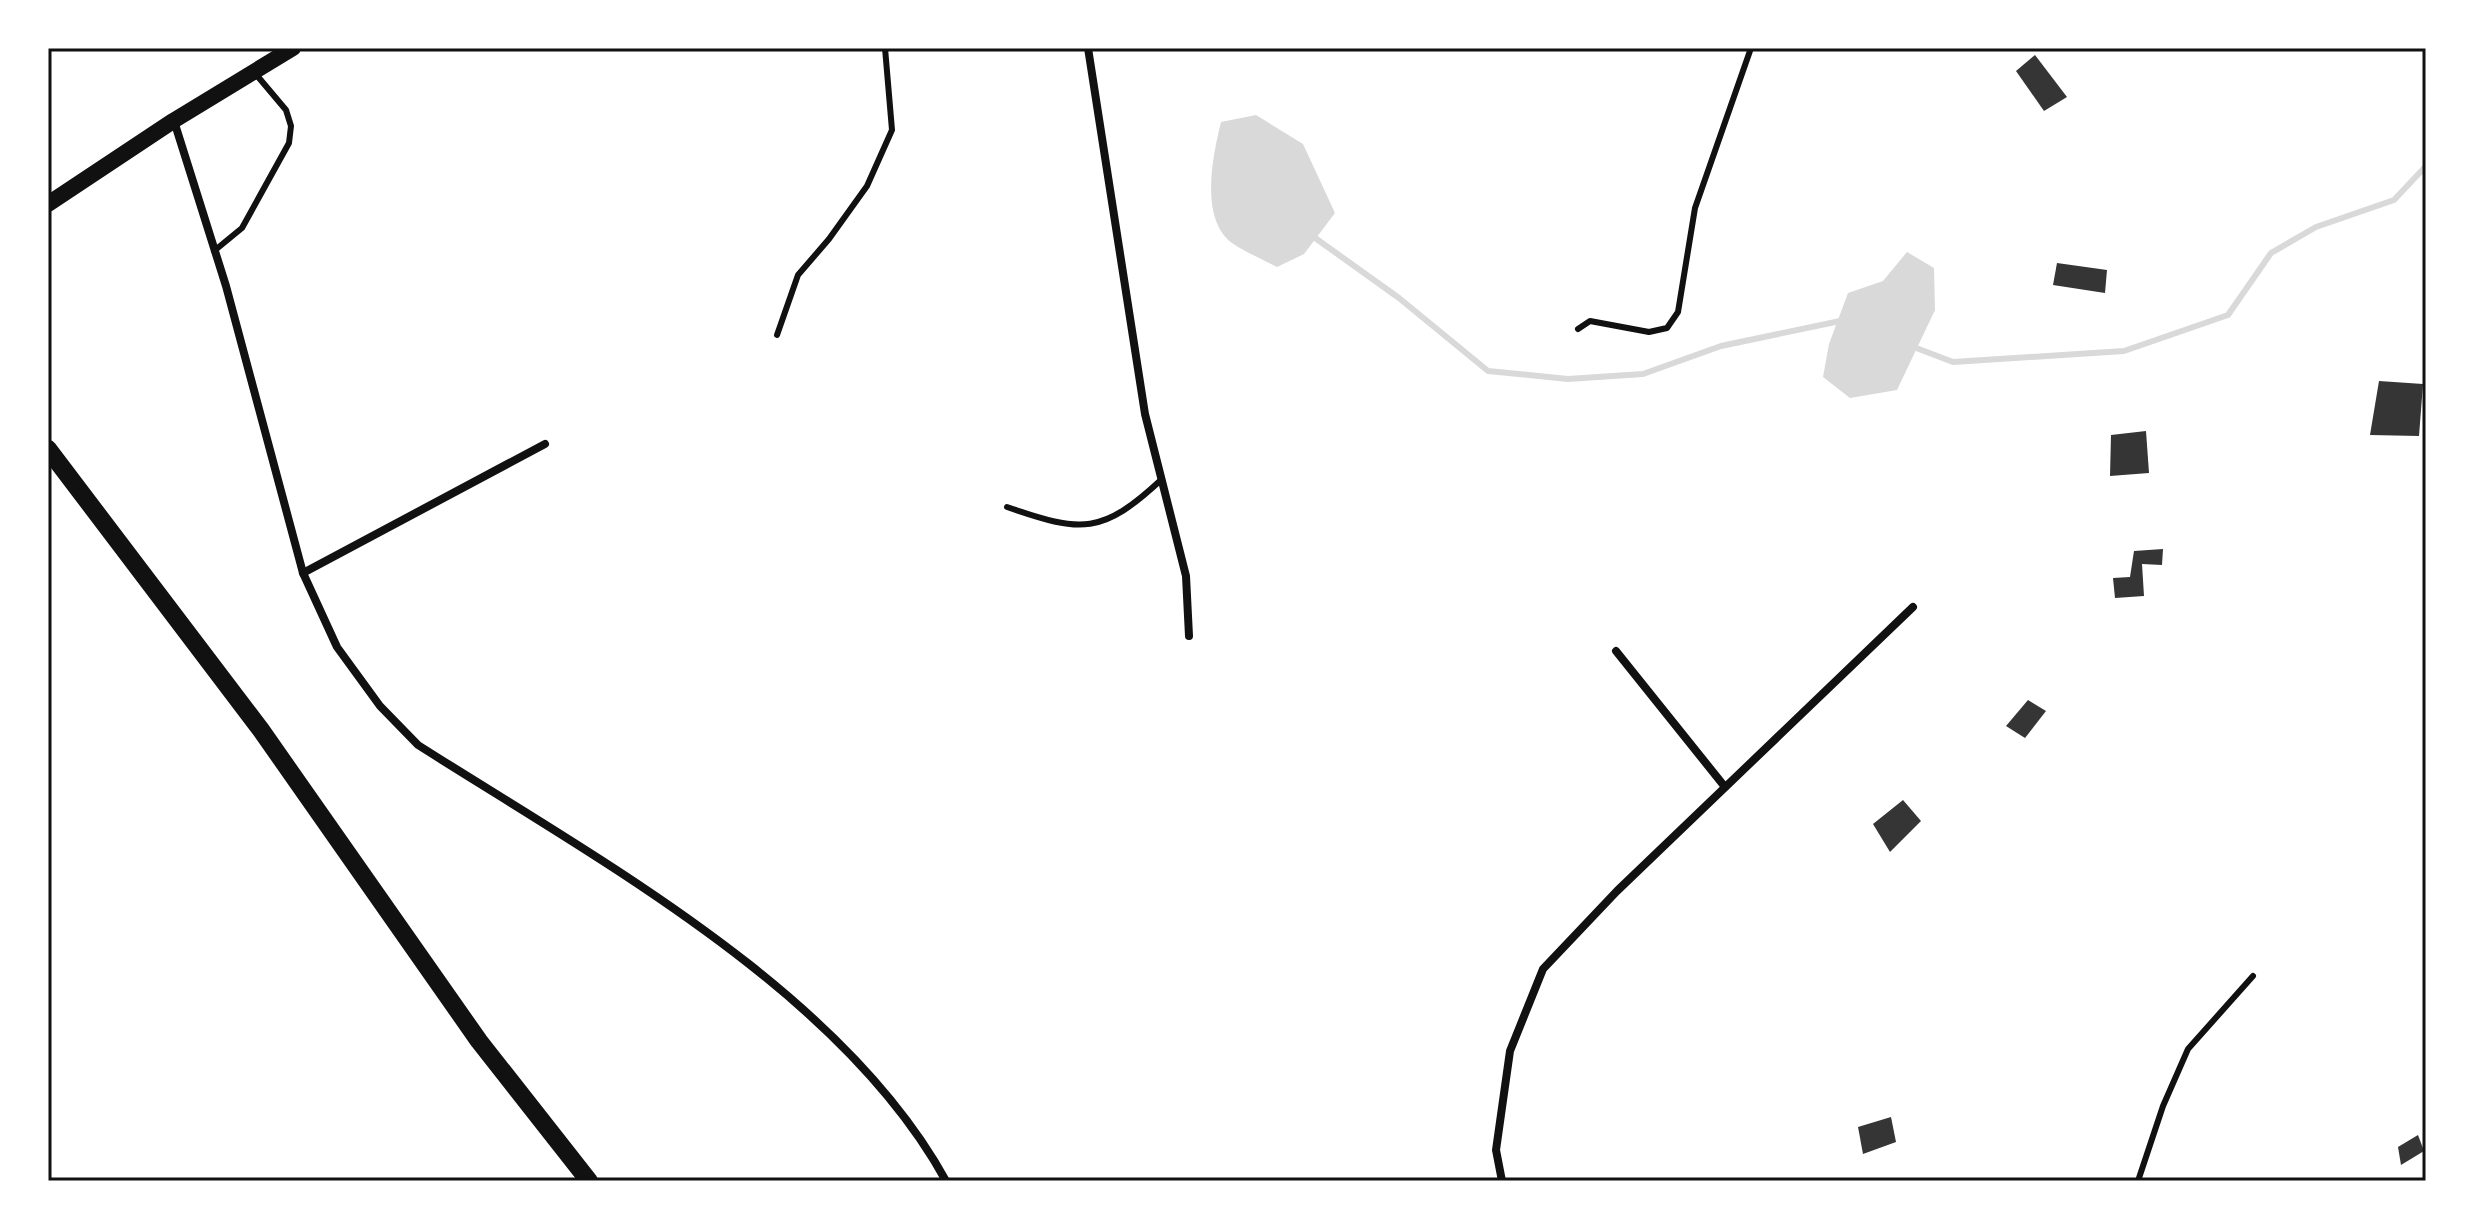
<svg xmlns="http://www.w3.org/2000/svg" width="2474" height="1229" font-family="Quicksand,sans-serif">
  <rect width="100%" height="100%" fill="#fff"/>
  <g fill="#d9d9d9">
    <path d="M1256,115L1303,144L1335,213L1304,254L1277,267C1262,259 1245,252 1232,243C1199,218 1213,155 1221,122Z"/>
    <polygon points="1907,252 1934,268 1935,310 1897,390 1850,398 1823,377 1829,344 1848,293 1883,281"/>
  </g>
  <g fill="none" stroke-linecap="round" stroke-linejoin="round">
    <g stroke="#d9d9d9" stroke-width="6">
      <polyline points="1311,235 1399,298 1488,371 1568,379 1643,374 1721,346 1845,320"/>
      <polyline points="1911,346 1953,362 2124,351 2228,315 2271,253 2316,227 2394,200 2426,166"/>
    </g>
  </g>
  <g fill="#353535">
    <polygon points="2035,55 2067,97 2044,111 2016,71"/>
    <polygon points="2057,263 2107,270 2105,293 2053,285"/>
    <polygon points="2379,381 2423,384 2419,436 2370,435"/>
    <polygon points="2146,431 2149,473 2110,476 2111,435"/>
    <polygon points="2163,549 2162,565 2142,564 2144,596 2115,598 2113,578 2130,577 2134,551"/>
    <polygon points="2028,700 2046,711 2025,738 2006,726"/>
    <polygon points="1903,800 1921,821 1890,852 1873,824"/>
    <polygon points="1891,1117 1896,1142 1863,1154 1858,1127"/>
    <polygon points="2418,1135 2424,1151 2401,1165 2398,1147"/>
  </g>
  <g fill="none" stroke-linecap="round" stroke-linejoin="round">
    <g stroke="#111" stroke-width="6">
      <polyline points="214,251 242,228 289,143 291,126 286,110 254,72"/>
      <polyline points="1578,329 1590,321 1649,332 1667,328 1678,312 1695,208 1751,48"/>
      <polyline points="777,335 798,275 829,239 867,186 892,130 885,48"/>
      <path d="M1007,507C1082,533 1102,535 1162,479"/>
      <polyline points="2138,1181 2163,1106 2188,1049 2253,976"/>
    </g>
    <g stroke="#111" stroke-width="8">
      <polyline points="1088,48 1145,414 1186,576 1189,636"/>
      <path d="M174,121L226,286L303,573L337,647L380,706L418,745C597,859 842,991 946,1181"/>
      <polyline points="303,573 545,444"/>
      <polyline points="1616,651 1725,787"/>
      <polyline points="1502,1181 1496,1150 1510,1051 1543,969 1617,891 1913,607"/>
    </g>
    <polyline stroke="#111" stroke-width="16" points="48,204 173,121 293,48"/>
    <polyline stroke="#111" stroke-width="18" points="48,449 261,730 479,1041 589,1181"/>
  </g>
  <rect width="2474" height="1229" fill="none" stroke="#ffffff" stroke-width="100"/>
  <rect x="50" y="50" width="2374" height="1129" fill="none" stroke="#111" stroke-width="3"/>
</svg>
